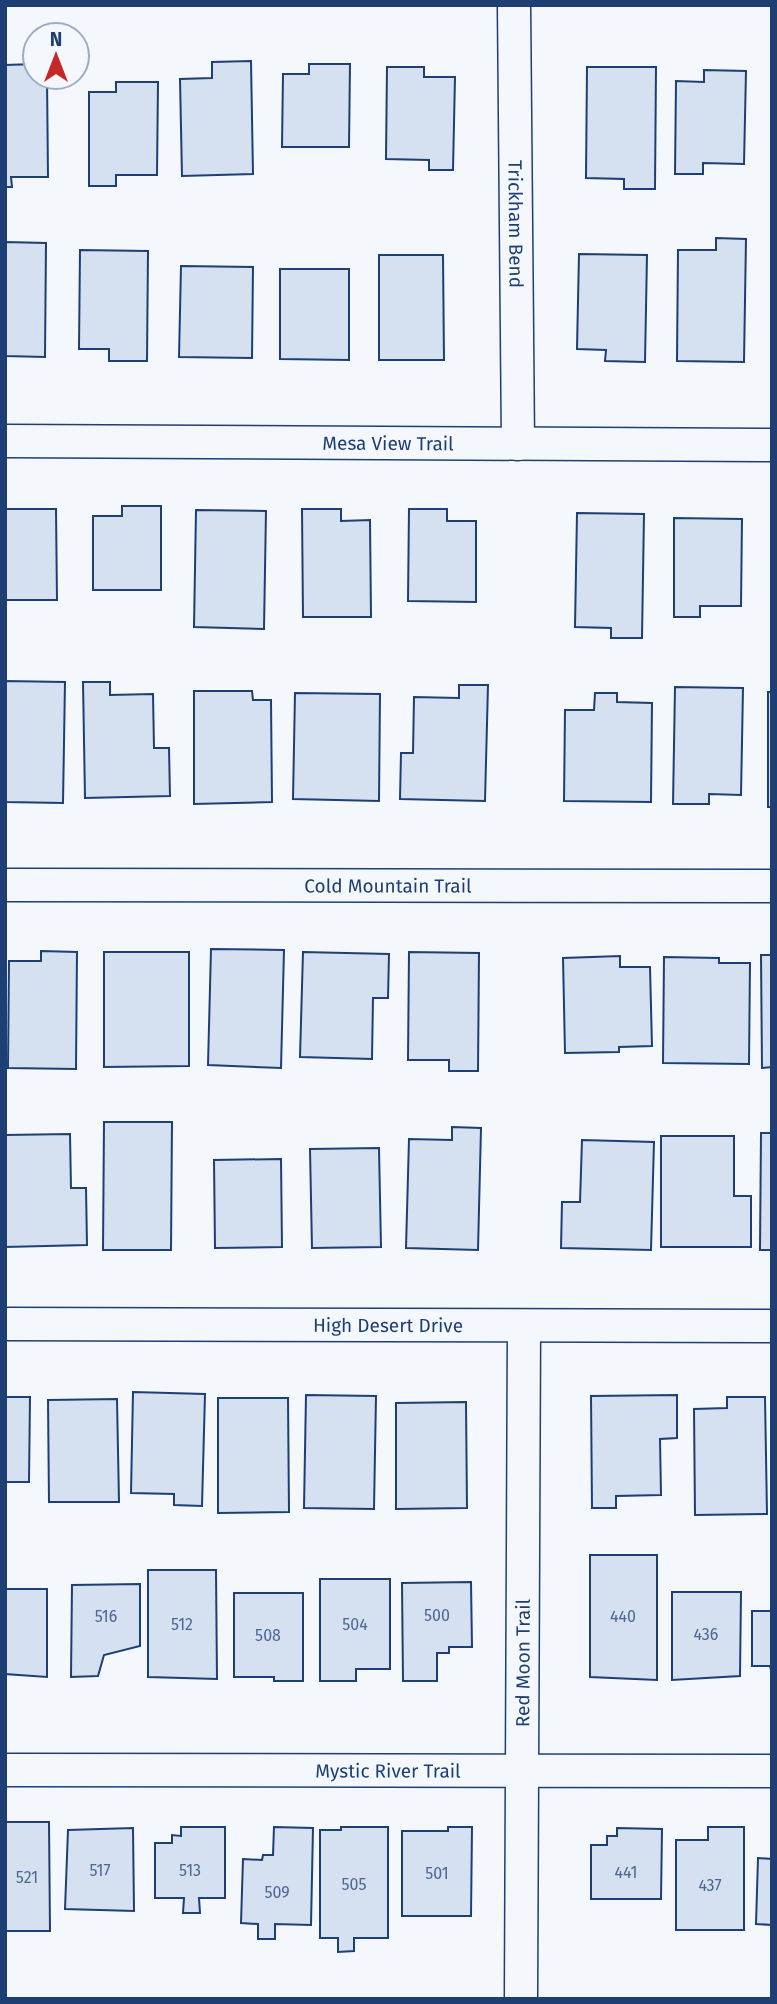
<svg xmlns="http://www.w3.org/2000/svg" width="777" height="2004" font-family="'Fira Sans',sans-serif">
  <rect width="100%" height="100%" fill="#f4f7fb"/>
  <g fill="#d5e0f0" stroke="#1d3f73" stroke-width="2">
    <polygon points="251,61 253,174 182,176 180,79 212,78 212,62"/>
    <polygon points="35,64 35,77 47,77 48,177 11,177 12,187 5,187 5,65"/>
    <polygon points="309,64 350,64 349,147 282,147 283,74 309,74"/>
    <polygon points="387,67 424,67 424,77 455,77 453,170 429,170 429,160 386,159"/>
    <polygon points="587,67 656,67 655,189 624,189 624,179 586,178"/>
    <polygon points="704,70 746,71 744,164 703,163 703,174 675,174 676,81 704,82"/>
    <polygon points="116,82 158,82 157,175 116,175 116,186 89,186 89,92 116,92"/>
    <polygon points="716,238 746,239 744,362 677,361 678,250 716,250"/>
    <polygon points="5,242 46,243 45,357 5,356"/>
    <polygon points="80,250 148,251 147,361 109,361 109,349 79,349"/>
    <polygon points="579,254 647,255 645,362 605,361 606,350 577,349"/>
    <polygon points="379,255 443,255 444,360 379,360"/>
    <polygon points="181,266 253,267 252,358 179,357"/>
    <polygon points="280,269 349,269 349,360 280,359"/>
    <polygon points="122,506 161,506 161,590 93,590 93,516 122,516"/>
    <polygon points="5,509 56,509 57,600 5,600"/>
    <polygon points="302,509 341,509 341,521 370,520 371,617 303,617"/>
    <polygon points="409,509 447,509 447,521 476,521 476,602 408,601"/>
    <polygon points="196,510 266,511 264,629 194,627"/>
    <polygon points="577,513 644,514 642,638 611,638 611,628 575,627"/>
    <polygon points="674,518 742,519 741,606 700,606 700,617 674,617"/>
    <polygon points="5,681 65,682 63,803 5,802"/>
    <polygon points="83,682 110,682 110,695 153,694 154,748 169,748 170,796 85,798"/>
    <polygon points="459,685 488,685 485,801 400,799 401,753 413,753 414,697 459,698"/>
    <polygon points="675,687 743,688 741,795 709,794 709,804 673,804"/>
    <polygon points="194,691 252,691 253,700 271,700 272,802 194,804"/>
    <rect x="768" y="692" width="4" height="115"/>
    <polygon points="295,693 380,694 379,801 293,799"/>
    <polygon points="595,693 617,693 617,702 652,703 651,802 564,801 565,710 594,710"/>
    <polygon points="211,949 284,950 281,1068 208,1065"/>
    <polygon points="41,951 77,952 76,1069 8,1068 9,961 41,961"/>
    <polygon points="104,952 189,952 189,1066 104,1067"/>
    <polygon points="303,952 389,954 388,998 373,998 372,1059 300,1057"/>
    <polygon points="409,952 479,953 478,1071 449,1071 449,1060 408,1060"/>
    <polygon points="761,955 772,955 772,1067 762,1068"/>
    <polygon points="620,956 620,967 650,967 652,1046 619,1047 619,1052 565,1053 563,958"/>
    <polygon points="664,957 719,958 719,963 750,963 749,1064 663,1063"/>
    <polygon points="104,1122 172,1122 171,1250 103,1250"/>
    <polygon points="452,1127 481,1128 478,1250 406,1248 409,1139 452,1140"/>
    <polygon points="761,1133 772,1133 772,1250 760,1250"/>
    <polygon points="70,1134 71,1188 86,1188 87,1245 5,1247 5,1135"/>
    <polygon points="661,1136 734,1136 734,1196 751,1196 751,1247 661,1247"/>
    <polygon points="582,1140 654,1142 651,1250 561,1248 562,1202 580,1202"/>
    <polygon points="379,1148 381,1247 312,1248 310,1149"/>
    <polygon points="281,1159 282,1247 215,1248 214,1160"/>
    <polygon points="133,1392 205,1394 202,1506 174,1505 174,1494 131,1493"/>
    <polygon points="306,1395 376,1396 374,1509 304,1508"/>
    <polygon points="677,1395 677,1438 660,1439 661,1495 616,1496 616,1508 592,1508 591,1396"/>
    <polygon points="5,1397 30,1397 29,1482 5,1482"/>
    <polygon points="727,1397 765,1397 767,1514 695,1515 694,1409 727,1408"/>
    <polygon points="218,1398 288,1398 289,1512 218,1513"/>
    <polygon points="117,1399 119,1502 49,1502 48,1400"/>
    <polygon points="466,1402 467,1508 396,1509 396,1403"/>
    <polygon points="590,1555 657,1555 657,1680 590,1677"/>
    <polygon points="148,1570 216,1570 217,1679 148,1677"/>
    <polygon points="320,1579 390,1579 390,1669 356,1669 356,1681 320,1681"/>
    <polygon points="471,1582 472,1647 449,1647 449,1653 437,1653 437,1681 403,1681 402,1583"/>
    <polygon points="140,1584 140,1646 104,1655 98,1676 71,1677 72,1585"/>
    <polygon points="5,1589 47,1589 47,1677 5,1674"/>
    <polygon points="672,1592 741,1592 740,1676 672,1680"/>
    <polygon points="234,1593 303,1593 303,1681 274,1681 274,1677 234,1677"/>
    <polygon points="752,1611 772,1611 772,1674 770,1666 752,1666"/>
    <polygon points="5,1822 49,1822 50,1931 5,1931"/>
    <polygon points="181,1827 225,1827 225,1898 199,1898 200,1913 183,1913 184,1898 155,1898 155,1843 172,1843 172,1835 181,1836"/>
    <polygon points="274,1827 313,1828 311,1925 275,1924 275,1939 258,1939 258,1924 241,1923 243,1859 262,1860 263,1855 273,1855"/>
    <polygon points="341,1827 388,1827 388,1938 354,1938 354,1951 338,1952 338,1938 320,1938 320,1830 341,1830"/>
    <polygon points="448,1827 472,1827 471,1916 402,1916 402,1831 448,1831"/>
    <polygon points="708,1827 744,1827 744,1930 676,1930 676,1840 708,1840"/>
    <polygon points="133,1828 134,1911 65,1909 68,1830"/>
    <polygon points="617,1828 662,1829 661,1899 591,1899 591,1845 607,1845 607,1836 617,1836"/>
    <polygon points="758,1858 772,1859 772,1925 756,1924"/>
  </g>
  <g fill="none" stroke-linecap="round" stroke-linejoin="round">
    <g stroke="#1d3f73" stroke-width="35">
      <g id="minor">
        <path id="s1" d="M514,5L518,444"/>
        <path id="s2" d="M5,441L772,445"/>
        <path id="s3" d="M5,885L772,886"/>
        <path id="s4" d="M5,1324L772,1326"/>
        <path id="s5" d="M5,1770L772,1771"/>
        <path id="s6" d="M521,1999L524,1326"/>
      </g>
    </g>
    <use href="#minor" stroke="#f4f7fb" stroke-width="32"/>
  </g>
  <g text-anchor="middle" stroke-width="5" stroke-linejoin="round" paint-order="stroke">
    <g font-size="16" fill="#4b6792">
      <text x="437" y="1621">500</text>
      <text x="106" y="1622">516</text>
      <text x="623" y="1622">440</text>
      <text x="182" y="1630">512</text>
      <text x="355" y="1630">504</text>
      <text x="706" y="1640">436</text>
      <text x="268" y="1641">508</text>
      <text x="100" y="1876">517</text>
      <text x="190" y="1876">513</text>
      <text x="626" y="1878">441</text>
      <text x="437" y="1879">501</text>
      <text x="27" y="1883">521</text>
      <text x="354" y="1890">505</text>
      <text x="710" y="1891">437</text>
      <text x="277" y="1898">509</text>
    </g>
    <g font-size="19" fill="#1d3f73" stroke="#f4f7fb">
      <text dy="7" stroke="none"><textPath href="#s1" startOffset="219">Trickham Bend</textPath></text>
      <text dy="7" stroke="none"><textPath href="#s2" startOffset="383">Mesa View Trail</textPath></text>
      <text dy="7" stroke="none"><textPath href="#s3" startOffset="383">Cold Mountain Trail</textPath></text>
      <text dy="7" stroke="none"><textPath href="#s4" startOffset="383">High Desert Drive</textPath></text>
      <text dy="7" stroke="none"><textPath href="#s6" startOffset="336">Red Moon Trail</textPath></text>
      <text dy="7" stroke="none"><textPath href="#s5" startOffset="383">Mystic River Trail</textPath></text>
    </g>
  </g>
  <rect width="777" height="2004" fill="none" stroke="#1d3f73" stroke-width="14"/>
  <g transform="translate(56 56)"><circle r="33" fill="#f4f7fb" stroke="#9eadc5" stroke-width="2"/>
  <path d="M0-5L12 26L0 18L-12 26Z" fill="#c62828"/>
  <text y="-10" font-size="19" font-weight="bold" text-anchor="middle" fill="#1d3f73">N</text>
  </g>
</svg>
